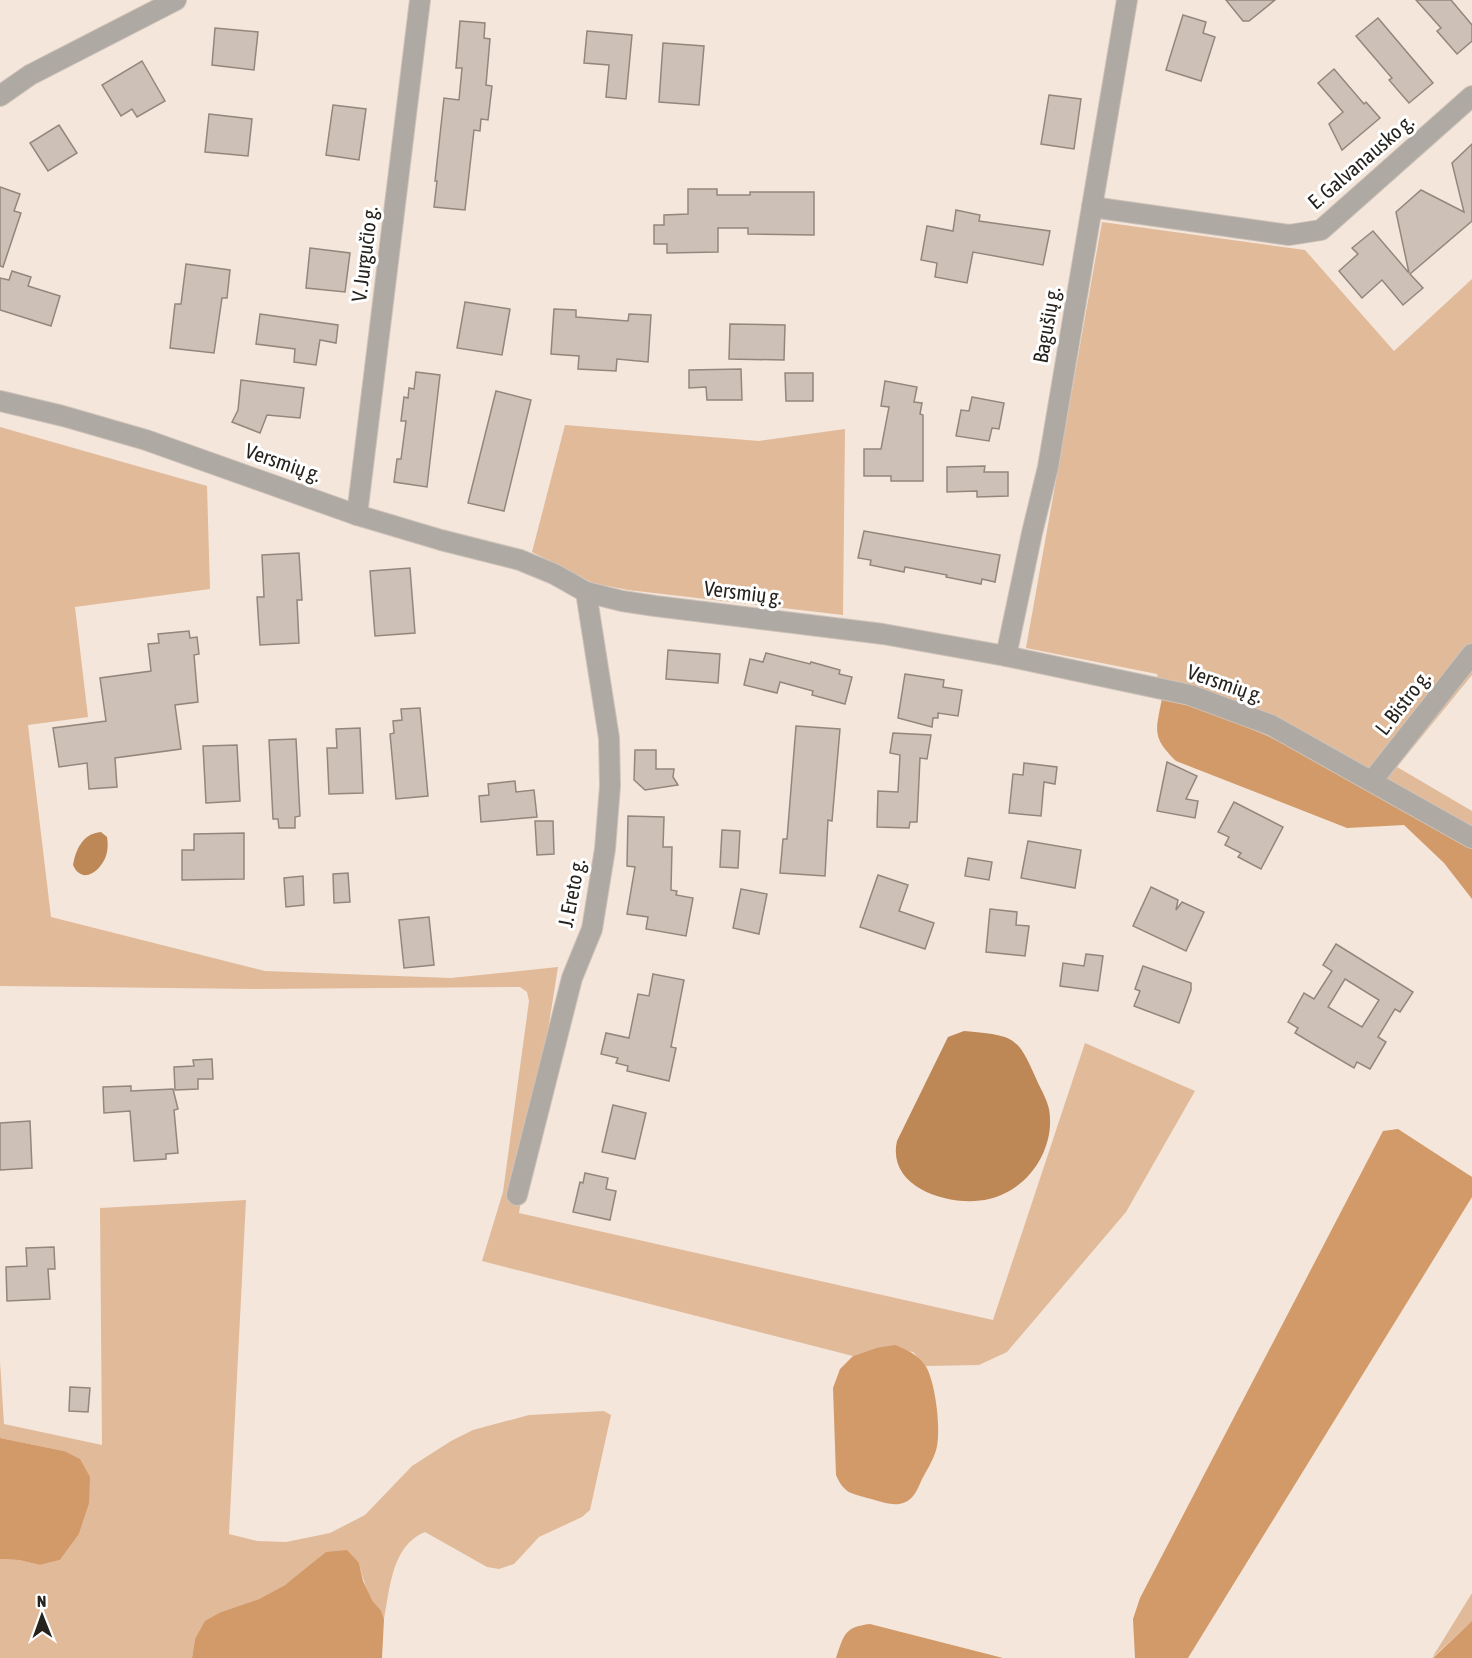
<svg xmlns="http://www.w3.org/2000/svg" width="1472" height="1658" font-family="'Asap Condensed',sans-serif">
  <rect width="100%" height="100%" fill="#f4e6db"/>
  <g fill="#e1ba9a">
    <polygon points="1102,222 1305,250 1394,351 1472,279 1472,675 1397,767 1472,811 1472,844 1162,698 1157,674 1026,648"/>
    <polygon points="565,425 759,441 845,429 843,615 628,590 593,583 532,552"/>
    <polygon points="0,427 207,486 210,589 75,607 88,717 28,725 51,917 265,971 451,978 558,967 519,1213 993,1320 1085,1043 1195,1091 1126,1212 1007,1352 979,1365 926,1366 913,1352 876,1348 853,1356 482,1261 503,1192 529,1001 527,992 520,987 256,989 0,986"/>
    <path d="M246,1200L229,1534L257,1541L286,1542L330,1533L365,1515L412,1466L451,1441L473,1430L529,1415L604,1411L611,1415L590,1510L582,1517L539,1537L514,1564L499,1569L487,1567L425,1532C392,1545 390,1588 384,1619C381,1610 375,1605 370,1597C365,1586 362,1575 359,1563L304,1571L285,1585L259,1599L221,1612L195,1639L192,1658H0V1559L19,1560L40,1565L60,1560L79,1534L89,1504L64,1451L0,1438V1361L4,1424L102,1445L100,1208Z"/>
    <polygon points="1472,1593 1472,1621 1432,1658"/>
  </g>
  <g fill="#d29a68">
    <path d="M1162,698L1194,704L1335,766L1472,844V899L1444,863L1404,825L1347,828L1176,761C1151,736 1156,731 1162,698Z"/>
    <polygon points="1398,1129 1472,1177 1472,1197 1188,1658 1135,1658 1133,1619 1140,1598 1383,1131"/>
    <path d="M895,1345C907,1350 917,1354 925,1365C935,1379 941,1428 937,1446C935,1457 928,1468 922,1479C918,1488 914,1500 903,1503C892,1507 878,1500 867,1498C850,1493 844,1493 836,1475L833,1388L840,1369L853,1356L876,1348Z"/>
    <polygon points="0,1438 64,1451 80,1459 90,1477 89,1504 79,1534 60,1560 40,1565 19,1560 0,1559"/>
    <polygon points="347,1550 359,1563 363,1581 372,1600 381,1611 384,1619 382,1658 192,1658 195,1639 205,1621 221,1612 259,1599 285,1585 326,1552"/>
    <polygon points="1472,1621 1472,1658 1433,1658"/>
    <path d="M870,1624L1003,1658H836C844,1635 844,1627 870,1624Z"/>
  </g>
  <g fill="#be8756">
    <path d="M101,832L107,837C108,843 108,850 106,856C100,872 82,885 73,865C76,848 83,834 101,832Z"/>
    <path d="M964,1031C1016,1036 1017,1035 1038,1083C1042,1091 1047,1100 1049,1109C1056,1148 1029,1190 989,1199C953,1208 886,1189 897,1141L948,1037Z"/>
  </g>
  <g fill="#cdc0b6" stroke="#93877d" stroke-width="1.5" fill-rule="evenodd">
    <polygon points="1226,0 1275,0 1249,21 1243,21"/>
    <polygon points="1416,0 1451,0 1472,25 1472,41 1457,54 1437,31 1441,28"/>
    <polygon points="1183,15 1206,22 1203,33 1215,37 1201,81 1166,70"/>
    <polygon points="1378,18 1433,83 1409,103 1389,80 1392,78 1356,36"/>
    <polygon points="460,21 485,23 484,38 490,39 486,85 492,86 488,120 481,119 480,131 474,130 465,210 434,207 437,181 435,181 444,98 459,100 462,68 456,68"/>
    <polygon points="215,28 258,32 254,70 212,65"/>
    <polygon points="587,31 632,35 626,99 606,97 609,65 584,63"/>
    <polygon points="663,43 704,46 699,105 659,102"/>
    <polygon points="142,61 165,101 137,117 132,109 121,116 102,85"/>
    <polygon points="1334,69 1364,104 1366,102 1380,118 1342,150 1329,124 1343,112 1318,83"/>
    <polygon points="1049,95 1081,99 1074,149 1041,144"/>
    <polygon points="333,105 366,109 359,160 326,155"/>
    <polygon points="209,114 252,119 248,156 205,152"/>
    <polygon points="59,125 77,153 48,171 30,143"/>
    <polygon points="1472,144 1472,221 1410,274 1423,288 1403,305 1382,280 1362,298 1339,271 1358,254 1352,248 1373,231 1409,273 1396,212 1421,190 1464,212 1452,163"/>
    <polygon points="0,187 20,194 14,211 21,213 3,267 0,266"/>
    <polygon points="688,189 717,189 717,195 750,195 750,192 814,192 814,235 748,234 748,228 718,228 718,252 667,253 667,244 654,244 654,225 664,225 664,215 688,214"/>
    <polygon points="956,210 980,215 979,221 1050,231 1043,265 973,252 967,283 935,277 937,263 921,260 927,226 953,231"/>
    <polygon points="310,248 350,253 345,292 306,288"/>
    <polygon points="186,264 230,270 227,298 222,298 214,353 170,348 175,304 181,304"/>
    <polygon points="12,271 31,277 28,286 60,296 51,326 0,310 0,278 9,280"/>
    <polygon points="465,302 510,309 502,355 457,348"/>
    <polygon points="554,309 576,310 576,317 628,321 629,314 651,315 648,362 617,359 616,371 578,369 579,356 551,354"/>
    <polygon points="260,314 338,325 336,343 320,340 316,365 294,362 295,349 256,344"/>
    <polygon points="730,324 785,325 784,360 729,359"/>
    <polygon points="741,369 742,400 707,400 706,387 689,388 689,370"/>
    <polygon points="416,372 440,375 427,487 394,482 397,459 401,459 406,421 401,421 404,397 408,398 409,388 414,389"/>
    <polygon points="785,373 813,373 813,401 786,401"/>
    <polygon points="241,380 304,388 300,418 267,415 260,433 232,422 238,410"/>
    <polygon points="885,381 917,387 914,402 922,403 920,414 923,415 923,481 891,481 891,476 864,476 864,449 881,449 889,407 881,406"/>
    <polygon points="496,391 531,400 504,511 468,503"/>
    <polygon points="972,397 1004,403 999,429 992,428 989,441 956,436 961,410 969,411"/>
    <polygon points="985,466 984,472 1008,472 1008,496 977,497 977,491 947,492 947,467"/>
    <polygon points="864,531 1000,555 995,582 982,579 981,584 946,577 947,575 905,567 904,572 870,565 871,560 858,558"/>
    <polygon points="299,553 302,600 297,600 299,643 260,645 257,597 264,597 262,555"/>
    <polygon points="410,568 415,633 375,636 370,571"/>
    <polygon points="189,631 190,638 197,637 199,654 194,655 198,702 175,705 181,749 115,758 117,787 89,789 87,763 59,767 53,728 106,721 100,678 151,671 148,644 159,643 158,634"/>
    <polygon points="668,650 720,654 718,683 666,679"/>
    <polygon points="766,653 810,664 811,662 840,670 839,674 852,677 845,704 812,695 813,691 780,682 777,693 744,685 750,659 763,662"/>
    <polygon points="905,674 944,680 943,687 962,690 958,716 938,713 938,718 933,718 932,727 898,718"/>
    <polygon points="420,708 428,796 396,799 390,734 394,733 393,721 402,720 401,709"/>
    <polygon points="796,726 840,729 832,821 828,820 825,876 780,873 783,839 787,839"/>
    <polygon points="360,728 363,793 329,794 327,748 337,748 336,729"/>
    <polygon points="893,733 931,735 927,759 920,758 917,822 910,822 909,828 877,827 878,791 898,792 900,755 890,753"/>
    <polygon points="296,739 300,816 295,817 295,828 279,828 278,819 273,819 269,740"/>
    <polygon points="237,745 240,801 206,803 203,746"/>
    <polygon points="635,750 656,750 656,769 674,769 673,777 678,785 645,790 634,780"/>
    <polygon points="1167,762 1197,776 1186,799 1198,801 1195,818 1157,811"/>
    <polygon points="1024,763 1057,767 1055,784 1044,782 1041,816 1009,813 1013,774 1023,775"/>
    <polygon points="515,781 516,792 534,790 537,817 481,822 479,796 489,795 488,784"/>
    <polygon points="1234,802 1283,827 1261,869 1238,857 1241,853 1225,845 1229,837 1218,832"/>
    <polygon points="628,816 664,817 663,847 672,847 671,890 677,891 676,895 693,898 686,936 646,929 648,917 627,914 635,867 627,866"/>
    <polygon points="535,821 553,821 554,854 537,855"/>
    <polygon points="722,830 740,831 738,868 720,867"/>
    <polygon points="244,833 244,879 182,880 182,850 194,850 194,834"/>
    <polygon points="1028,841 1081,850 1075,888 1021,878"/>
    <polygon points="968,858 992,862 989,880 965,876"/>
    <polygon points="348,873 350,902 334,903 333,874"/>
    <polygon points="878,875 908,885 899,911 934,923 925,949 860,927"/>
    <polygon points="303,876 304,905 286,907 284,878"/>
    <polygon points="1151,887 1178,900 1176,910 1182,902 1204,912 1186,951 1133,926"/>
    <polygon points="741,889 767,894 759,934 733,928"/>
    <polygon points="990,909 1017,912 1016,925 1029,926 1025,956 986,952"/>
    <polygon points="429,917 434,965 404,968 399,920"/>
    <path d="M1336,944L1413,992L1400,1012L1395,1009L1378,1037L1386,1042L1370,1069L1357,1062L1354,1068L1315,1045L1295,1033L1298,1028L1288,1022L1304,993L1314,999L1332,971L1323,965ZM1345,979L1379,1000L1362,1027L1328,1007Z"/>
    <polygon points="1086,954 1103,956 1098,991 1060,986 1063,963 1084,966"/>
    <polygon points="1143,966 1191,983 1191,990 1179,1023 1134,1006 1140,991 1135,989"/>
    <polygon points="653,974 684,980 671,1047 676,1048 669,1081 627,1071 628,1066 616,1063 618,1058 601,1054 606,1033 629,1038 638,994 649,996"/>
    <polygon points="212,1059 213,1079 198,1079 198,1089 175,1090 174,1067 194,1066 193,1060"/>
    <polygon points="131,1086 131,1091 173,1089 178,1109 174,1110 178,1153 166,1154 166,1159 134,1161 130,1111 104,1113 103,1087"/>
    <polygon points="613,1105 646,1113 635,1159 602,1152"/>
    <polygon points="30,1121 32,1168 0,1170 0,1123"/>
    <polygon points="585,1173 608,1178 606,1189 616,1191 610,1220 573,1212 580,1182 583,1183"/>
    <polygon points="54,1247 55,1269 48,1269 50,1299 7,1301 6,1267 27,1266 26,1248"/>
    <polygon points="70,1387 90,1388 88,1412 69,1411"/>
  </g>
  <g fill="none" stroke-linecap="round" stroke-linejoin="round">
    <g stroke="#cfc3b9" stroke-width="22">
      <g id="minor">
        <polyline points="0,96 30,75 176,0"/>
        <polyline points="1092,207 1289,235 1321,230 1472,96"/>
        <polyline points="0,401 63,416 146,440 357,515 441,540 520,560 554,574 586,592 622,601 655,606 883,634 1006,656 1190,695 1271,725 1472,838"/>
        <polyline points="357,515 420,0"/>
        <polyline points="1006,656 1032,533 1048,467 1127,0"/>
        <polyline points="1372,781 1472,654"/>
        <polyline points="517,1195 572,978 592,929 605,849 610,786 609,738 586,592"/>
      </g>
    </g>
    <use href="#minor" stroke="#afa9a4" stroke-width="20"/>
  </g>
  <g text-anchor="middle" stroke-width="6" stroke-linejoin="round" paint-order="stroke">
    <g font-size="21" fill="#26221e" stroke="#fff">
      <text transform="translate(1361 162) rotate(-41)" y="7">E. Galvanausko g.</text>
      <text transform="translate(365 254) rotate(-83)" y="7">V. Jurgučio g.</text>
      <text transform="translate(1047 325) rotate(-80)" y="7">Bagušių g.</text>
      <text transform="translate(283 463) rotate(19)" y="7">Versmių g.</text>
      <text transform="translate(743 593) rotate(7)" y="7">Versmių g.</text>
      <text transform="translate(1225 684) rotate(19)" y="7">Versmių g.</text>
      <text transform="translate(1403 703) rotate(-52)" y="7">L. Bistro g.</text>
      <text transform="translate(572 893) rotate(-79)" y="7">J. Ereto g.</text>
    </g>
  </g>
  <g transform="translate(42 1616) rotate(359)" stroke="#ffffff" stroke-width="4.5" paint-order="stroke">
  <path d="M0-4.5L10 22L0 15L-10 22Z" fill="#26221e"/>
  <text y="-9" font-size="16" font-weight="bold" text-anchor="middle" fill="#26221e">N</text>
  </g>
</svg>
